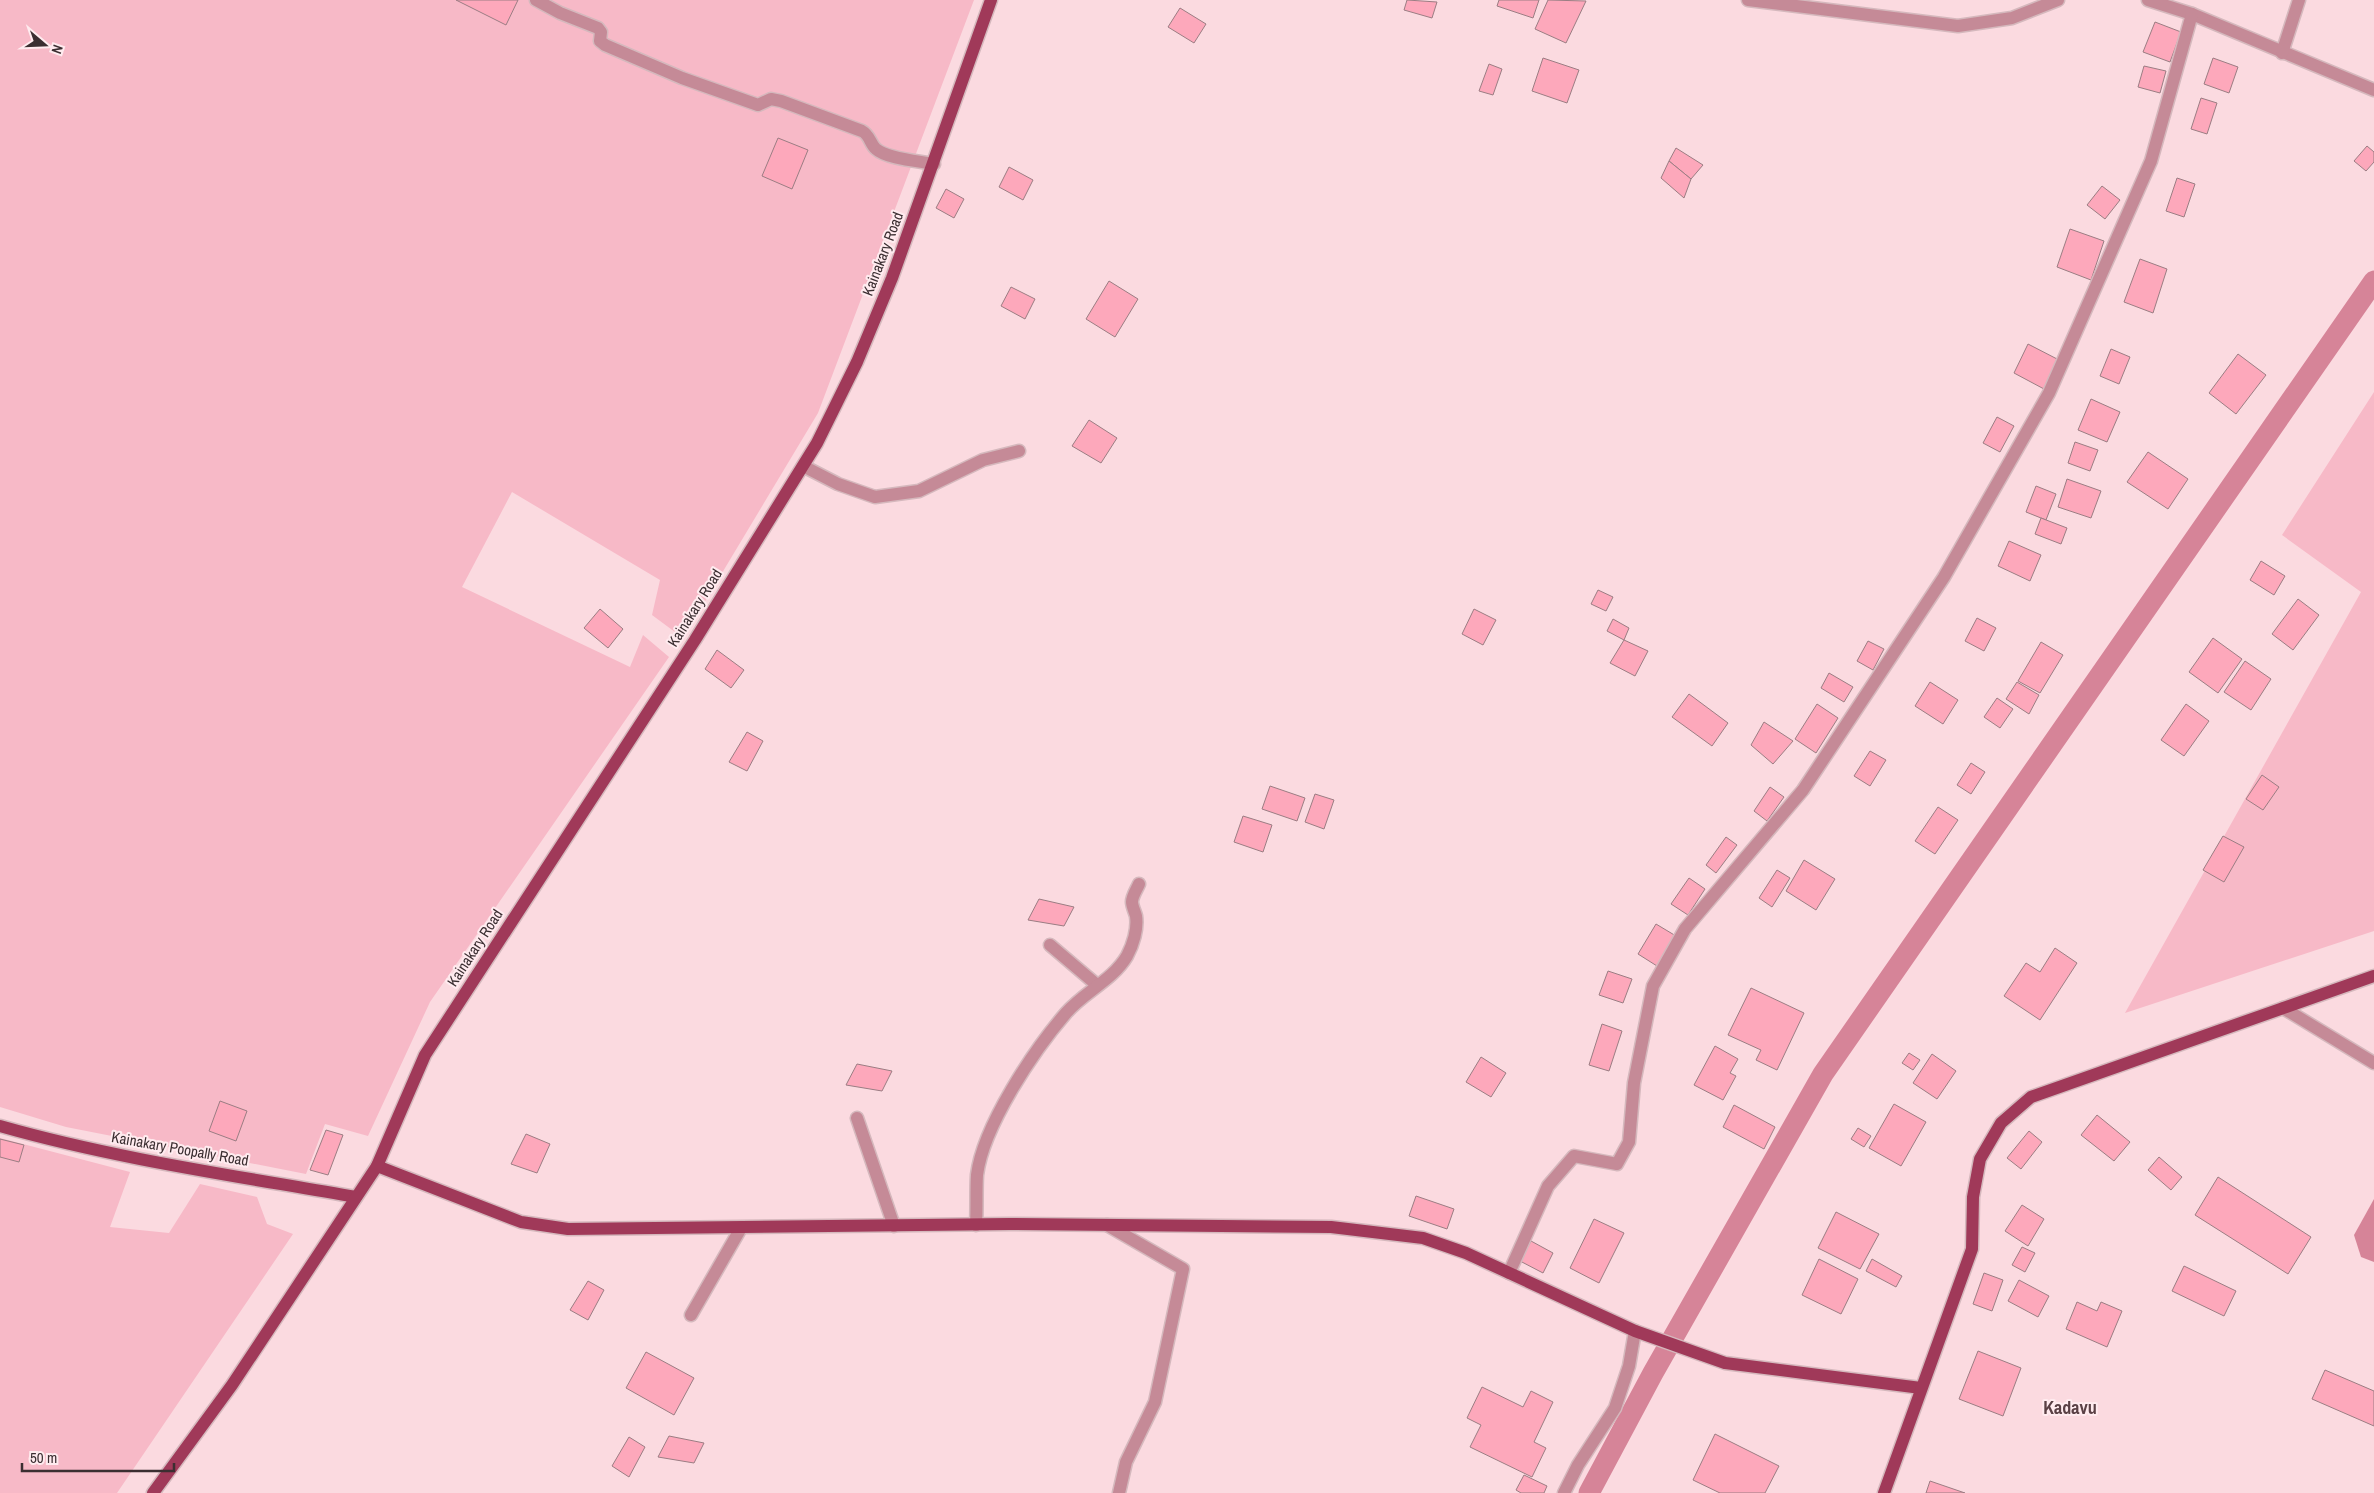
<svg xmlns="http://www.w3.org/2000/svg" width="2374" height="1493" font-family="'Archivo Narrow',sans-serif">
  <rect width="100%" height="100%" fill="#fbdae0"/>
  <g fill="#f7b9c7">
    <polygon points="0,0 974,0 818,413 683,638 652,615 660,580 512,492 462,587 630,667 643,635 669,657 430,1002 368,1136 325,1124 306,1174 66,1127 0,1107"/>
    <polygon points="2374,392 2374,931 2125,1013 2361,592 2282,535"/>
    <polygon points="0,1138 130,1172 110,1227 169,1233 200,1184 257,1197 267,1224 293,1234 117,1493 0,1493"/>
  </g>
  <polygon fill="#d68498" points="2374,1199 2374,1262 2361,1257 2354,1235"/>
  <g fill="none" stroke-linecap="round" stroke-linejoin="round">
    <polyline stroke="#d68498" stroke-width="21" points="1589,1493 1653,1373 1823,1074 2374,281"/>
  </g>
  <g fill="#fda8bb" stroke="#9b7d83">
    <polygon points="456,0 518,0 506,25"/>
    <polygon points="1407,0 1437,2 1432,18 1404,10"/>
    <polygon points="1499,0 1539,0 1533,18 1497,6"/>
    <polygon points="1548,0 1586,1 1566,43 1535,29"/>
    <polygon points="1180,8 1206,24 1194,43 1168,27"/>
    <polygon points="2155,22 2181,32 2170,62 2143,52"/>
    <polygon points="1543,58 1579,70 1567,103 1532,91"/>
    <polygon points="2213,58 2238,67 2229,93 2204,84"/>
    <polygon points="1489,64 1502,69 1493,95 1479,91"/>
    <polygon points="2144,66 2166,71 2160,93 2138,87"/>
    <polygon points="2201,98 2217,103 2207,134 2191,129"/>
    <polygon points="778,138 808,150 792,189 762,176"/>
    <polygon points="2367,146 2374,152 2374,162 2366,171 2354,161"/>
    <polygon points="1676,148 1703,165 1691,179 1669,161"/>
    <polygon points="1669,161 1691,179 1684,198 1661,178"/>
    <polygon points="1009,167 1033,180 1023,200 999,187"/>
    <polygon points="2177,178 2195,184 2184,217 2166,211"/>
    <polygon points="2102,186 2120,200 2105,219 2087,205"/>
    <polygon points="946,189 964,199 954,218 936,208"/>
    <polygon points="2070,229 2104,241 2091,280 2057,267"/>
    <polygon points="2140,259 2167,269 2153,313 2124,302"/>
    <polygon points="1109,281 1138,299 1115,337 1086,319"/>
    <polygon points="1011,287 1035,299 1025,319 1001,306"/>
    <polygon points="2028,344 2059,360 2044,389 2014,373"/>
    <polygon points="2111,349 2130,357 2119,384 2100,376"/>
    <polygon points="2238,354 2266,375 2236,414 2209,393"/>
    <polygon points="2091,399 2120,412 2107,442 2078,430"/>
    <polygon points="1997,417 2014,426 2000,452 1983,443"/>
    <polygon points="1089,420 1117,438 1101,463 1072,446"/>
    <polygon points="2075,442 2098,450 2090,471 2068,463"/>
    <polygon points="2148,452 2188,479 2168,509 2127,482"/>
    <polygon points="2067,479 2101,491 2091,518 2058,507"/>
    <polygon points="2036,486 2056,494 2046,520 2026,512"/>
    <polygon points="2041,518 2067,528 2061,544 2035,534"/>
    <polygon points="2009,541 2041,555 2030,581 1998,566"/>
    <polygon points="2261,561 2285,576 2274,595 2250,580"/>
    <polygon points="1598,590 1613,597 1606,611 1591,604"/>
    <polygon points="2298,599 2319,615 2293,650 2272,634"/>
    <polygon points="600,609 623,629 608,648 584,628"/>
    <polygon points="1474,609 1496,620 1483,645 1462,634"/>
    <polygon points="1977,618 1996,628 1984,651 1965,641"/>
    <polygon points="1613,619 1629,628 1624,640 1607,631"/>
    <polygon points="2213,638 2242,659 2218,693 2189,672"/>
    <polygon points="1624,640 1648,651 1635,676 1610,663"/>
    <polygon points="1868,641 1884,649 1873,670 1857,661"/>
    <polygon points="2041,642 2063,655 2040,693 2018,681"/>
    <polygon points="717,650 744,670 731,688 705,669"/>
    <polygon points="2245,661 2271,679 2251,710 2224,692"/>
    <polygon points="1829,673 1853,687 1844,702 1821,688"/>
    <polygon points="1930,682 1958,700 1943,724 1915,706"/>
    <polygon points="2017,682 2039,695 2029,714 2006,699"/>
    <polygon points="1689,694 1728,723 1712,746 1672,717"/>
    <polygon points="1997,698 2013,709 2000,728 1984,717"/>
    <polygon points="1817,704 1838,718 1816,753 1795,739"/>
    <polygon points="2186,704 2209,721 2184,756 2161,740"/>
    <polygon points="1764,722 1793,741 1773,764 1751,745"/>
    <polygon points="747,732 763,741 747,771 729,762"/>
    <polygon points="1870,751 1886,760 1870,786 1854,776"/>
    <polygon points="1971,763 1985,772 1971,794 1957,785"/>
    <polygon points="2262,775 2279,787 2263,810 2246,799"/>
    <polygon points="1270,786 1305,798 1297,821 1262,809"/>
    <polygon points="1770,787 1784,797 1767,821 1754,811"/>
    <polygon points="1315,794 1334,800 1324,829 1305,822"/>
    <polygon points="1938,807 1958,820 1935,854 1915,841"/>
    <polygon points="1243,816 1272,825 1263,852 1234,842"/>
    <polygon points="2223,836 2244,847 2224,882 2203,870"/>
    <polygon points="1726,837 1737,845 1716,873 1706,865"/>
    <polygon points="1804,860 1835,879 1816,910 1786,891"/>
    <polygon points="1777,870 1790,878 1772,907 1759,898"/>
    <polygon points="1689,878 1705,889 1688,915 1671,904"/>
    <polygon points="1039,899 1074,907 1064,926 1028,920"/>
    <polygon points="1656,924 1676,936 1657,966 1638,954"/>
    <polygon points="2055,948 2077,963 2040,1020 2004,996 2026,963 2040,972"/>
    <polygon points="1608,971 1632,979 1623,1003 1599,995"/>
    <polygon points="1751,988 1804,1013 1777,1070 1756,1060 1761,1050 1728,1035"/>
    <polygon points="1602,1024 1622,1031 1609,1071 1589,1065"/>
    <polygon points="1715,1046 1738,1059 1730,1073 1736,1076 1723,1100 1694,1085"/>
    <polygon points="1909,1053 1920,1060 1913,1070 1902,1063"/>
    <polygon points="1932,1054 1956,1071 1937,1099 1913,1083"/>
    <polygon points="1481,1057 1506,1073 1491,1097 1466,1082"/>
    <polygon points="857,1064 892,1071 882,1091 846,1085"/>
    <polygon points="220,1101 247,1111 236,1141 209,1131"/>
    <polygon points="1894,1104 1926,1122 1901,1166 1869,1148"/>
    <polygon points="1734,1105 1775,1127 1764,1149 1723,1127"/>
    <polygon points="2097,1115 2130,1142 2114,1161 2081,1135"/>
    <polygon points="1858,1128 1871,1136 1864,1147 1851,1139"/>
    <polygon points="326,1130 343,1135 328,1175 310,1170"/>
    <polygon points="2029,1131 2042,1142 2021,1169 2007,1158"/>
    <polygon points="526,1134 550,1144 537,1173 511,1164"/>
    <polygon points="0,1139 24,1145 19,1162 0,1157"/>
    <polygon points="2159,1157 2182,1177 2171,1190 2148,1170"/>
    <polygon points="2218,1177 2311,1237 2288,1274 2195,1215"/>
    <polygon points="1416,1196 1454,1209 1447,1229 1409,1216"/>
    <polygon points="2022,1205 2044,1219 2028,1246 2005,1231"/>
    <polygon points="1836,1212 1879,1234 1860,1269 1818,1248"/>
    <polygon points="1594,1219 1624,1233 1599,1283 1570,1268"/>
    <polygon points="1531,1241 1553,1253 1543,1273 1520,1261"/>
    <polygon points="2022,1247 2035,1253 2025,1272 2012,1265"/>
    <polygon points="1819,1259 1858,1279 1841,1314 1802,1295"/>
    <polygon points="1872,1259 1902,1276 1896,1287 1866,1271"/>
    <polygon points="2184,1266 2236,1291 2224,1316 2172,1291"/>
    <polygon points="1984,1273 2003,1280 1992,1311 1973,1304"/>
    <polygon points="2019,1280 2049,1296 2038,1317 2008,1301"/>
    <polygon points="588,1281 604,1290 588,1320 570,1310"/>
    <polygon points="2077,1302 2097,1311 2101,1302 2122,1311 2107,1347 2066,1329"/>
    <polygon points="1978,1351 2021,1368 2003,1416 1959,1399"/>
    <polygon points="646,1352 694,1378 674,1415 626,1388"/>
    <polygon points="2325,1370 2374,1391 2374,1426 2312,1399"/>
    <polygon points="1482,1387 1523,1407 1531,1391 1553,1402 1534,1442 1546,1448 1532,1477 1470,1447 1481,1425 1467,1418"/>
    <polygon points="1715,1434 1779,1466 1765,1493 1720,1493 1693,1480"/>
    <polygon points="669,1436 704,1443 694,1463 658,1457"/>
    <polygon points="629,1437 645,1447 629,1477 612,1466"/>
    <polygon points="1524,1475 1547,1486 1544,1493 1521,1493 1516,1490"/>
    <polygon points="1930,1481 1965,1493 1926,1493"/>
  </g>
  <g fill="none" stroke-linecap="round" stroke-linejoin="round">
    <g stroke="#d5b8bd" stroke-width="15">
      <g id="minor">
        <path d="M536,0L560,13L598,28L601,32L600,41L605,45L682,78L758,105L771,99L781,101L862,131C870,135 870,144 876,149C887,159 919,161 934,164"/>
        <polyline points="1748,0 1958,26 2012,18 2058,0"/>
        <polyline points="2148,0 2192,14 2374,90"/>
        <polyline points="2282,53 2299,0"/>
        <polyline points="803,466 838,484 875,497 919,491 983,460 1019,451"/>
        <polyline points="1050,945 1097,985"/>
        <polyline points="2283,1008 2374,1063"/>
        <polyline points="857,1118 894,1226"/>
        <path d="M976,1225C977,1208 976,1191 977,1175C983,1126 1034,1050 1066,1013C1084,992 1113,980 1127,956C1133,945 1138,929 1136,916C1135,912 1132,906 1132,902C1132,896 1137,889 1139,884"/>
        <polyline points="1107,1225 1183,1269 1155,1402 1126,1462 1119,1493"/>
        <polyline points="1509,1273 1548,1186 1574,1156 1617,1164 1629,1142 1634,1083 1653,986 1685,929 1803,790 1944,577 2049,393 2151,161 2192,14"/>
        <polyline points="691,1315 741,1228"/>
        <polyline points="1564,1493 1578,1465 1615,1408 1629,1366 1635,1331"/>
      </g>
    </g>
    <g stroke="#d5b8bd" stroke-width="15">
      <g id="major">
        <path d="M0,1126C116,1159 237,1176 356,1197"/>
        <polyline points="377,1166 521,1222 568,1229 1009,1224 1331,1227 1423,1238 1466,1253 1635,1331 1725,1363 1921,1388"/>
        <polyline points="153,1493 232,1385 377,1166 425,1055 695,640 817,443 857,362 892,278 991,0"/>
        <polyline points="1884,1493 1972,1249 1973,1197 1980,1159 2001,1123 2031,1097 2374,976"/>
      </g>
    </g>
    <use href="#minor" stroke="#c58a97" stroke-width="12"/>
    <use href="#major" stroke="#a03959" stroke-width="12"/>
  </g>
  <g text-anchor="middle" stroke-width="4" stroke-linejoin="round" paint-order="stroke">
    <g font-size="15" fill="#3b2e31" stroke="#ffebef">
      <text transform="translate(883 254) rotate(-69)" y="5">Kainakary Road</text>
      <text transform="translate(695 608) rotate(-58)" y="5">Kainakary Road</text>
      <text transform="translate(475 948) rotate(-57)" y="5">Kainakary Road</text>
      <text transform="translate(180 1149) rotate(10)" y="5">Kainakary Poopally Road</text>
    </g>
    <g font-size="18" font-weight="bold" fill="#5a4045" stroke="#ffebef">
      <text x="2070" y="1414">Kadavu</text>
    </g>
  </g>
  <g transform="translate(45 45) rotate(109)" stroke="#ffebef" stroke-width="4" paint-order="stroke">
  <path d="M0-4L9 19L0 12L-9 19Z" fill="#3b2e31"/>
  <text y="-8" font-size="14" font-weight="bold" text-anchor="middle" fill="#3b2e31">N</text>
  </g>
  <path d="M22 1463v8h152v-8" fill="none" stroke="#3b2e31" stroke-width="2.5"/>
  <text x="30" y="1463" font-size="15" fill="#3b2e31" stroke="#ffebef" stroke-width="4" paint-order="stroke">50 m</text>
</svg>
